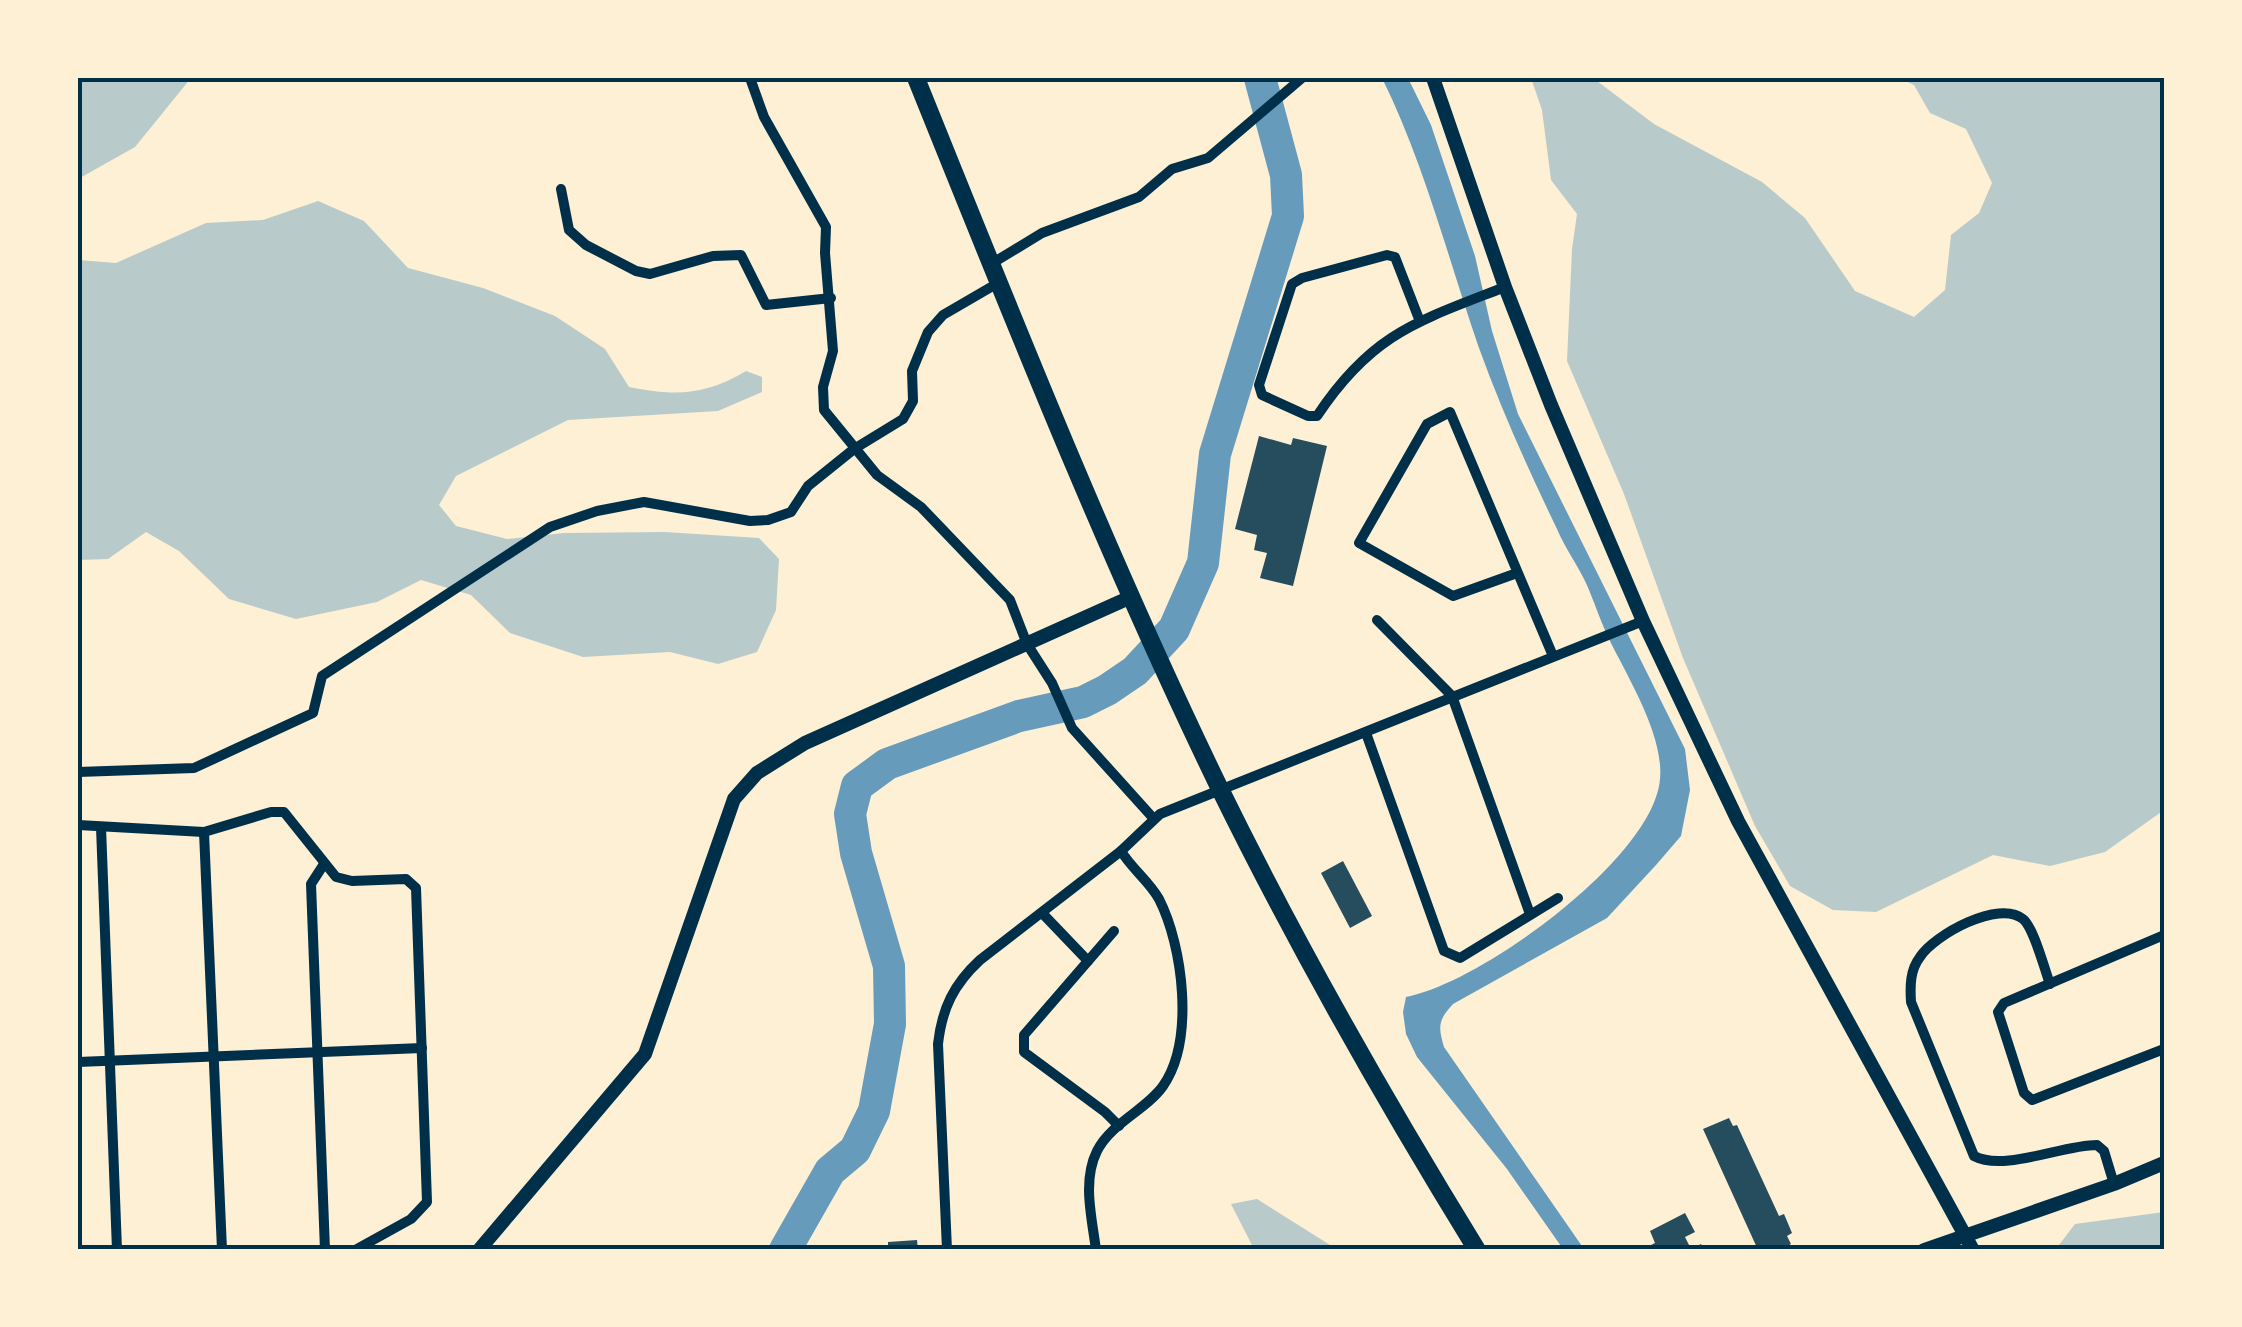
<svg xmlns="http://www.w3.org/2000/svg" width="2242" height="1327" font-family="Manrope,sans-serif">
  <rect width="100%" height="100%" fill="#fdf0d5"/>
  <g fill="#b9caca">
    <polygon points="78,78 191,78 135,147 78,179"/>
    <polygon points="1531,78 1593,78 1654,124 1762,182 1805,218 1855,291 1914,317 1945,290 1951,235 1979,213 1992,183 1966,129 1930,113 1914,85 1899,78 2164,78 2164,810 2105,852 2050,866 1993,855 1876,912 1833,910 1790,886 1755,826 1683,658 1624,494 1567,361 1572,249 1577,214 1551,180 1542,110"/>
    <path d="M318,201L364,221L408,268L483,288L555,316L605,349L629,387C675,396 704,396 746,371L762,377V392L718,411L568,420L456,476L439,505L456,526L507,539L564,533L665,532L759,538L779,559L776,610L757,652L718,664L670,652L583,657L510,633L471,595L421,580L377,602L296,619L229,599L179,551L146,532L108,559L78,560V260L116,263L206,223L263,220Z"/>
    <polygon points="1257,1199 1330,1245 1365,1249 1254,1249 1231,1204"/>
    <polygon points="2164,1212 2164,1249 2056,1249 2075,1224"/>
  </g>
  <path fill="#669bbc" d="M1382,78H1408L1431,125L1475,256L1492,331L1518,414L1685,749L1690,790L1681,836L1656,865L1607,918L1453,1004C1438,1020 1438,1027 1444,1047L1584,1249H1563L1507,1169L1417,1057L1406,1034L1403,1012L1406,997C1479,984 1654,858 1660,779C1664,735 1628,678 1609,639C1600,620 1594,601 1586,583C1577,564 1565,548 1557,529C1529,471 1501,409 1479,348C1448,258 1424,163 1382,78Z"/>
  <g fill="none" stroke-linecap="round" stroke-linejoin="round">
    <polyline stroke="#669bbc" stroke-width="32" points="785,1250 830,1171 855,1150 874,1111 890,1024 889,966 856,853 850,814 857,786 887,764 1019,716 1083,702 1107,690 1135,671 1174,629 1203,563 1215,454 1288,216 1286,175 1260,78"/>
  </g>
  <g fill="#264d5e">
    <polygon points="1259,436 1291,445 1293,438 1327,446 1293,586 1260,578 1267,553 1254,550 1257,535 1235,529"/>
    <polygon points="1343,861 1372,916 1350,928 1321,873"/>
    <polygon points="1729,1118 1733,1126 1737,1125 1779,1216 1784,1214 1792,1233 1787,1236 1791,1244 1780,1250 1758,1250 1703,1129"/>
    <polygon points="1685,1213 1695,1232 1685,1237 1691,1249 1701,1244 1704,1250 1653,1250 1651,1245 1655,1243 1650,1231"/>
    <polygon points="917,1240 918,1250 888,1250 888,1242"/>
  </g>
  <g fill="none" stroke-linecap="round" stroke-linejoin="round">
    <g stroke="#003049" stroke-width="10">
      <polyline points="750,78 764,117 826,227 825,253 833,351 823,387 824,410 877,475 921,507 1010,600 1027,644 1052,683 1072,728 1154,819"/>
      <polyline points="561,189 569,230 586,245 636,271 650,274 713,256 741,255 766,305 831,298"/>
      <polyline points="991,264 1042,233 1139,197 1172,169 1208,158 1302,78"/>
      <path d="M1419,319L1395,257L1387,255L1302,278L1292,284L1259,385L1262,395L1308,416H1317C1372,333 1418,321 1505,287"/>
      <polyline points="1517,573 1453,596 1359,543 1427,424 1450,412 1553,656"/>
      <polyline points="1377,620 1452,696 1530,914"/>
      <polyline points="1366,733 1444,951 1460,958 1558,898"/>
      <polyline points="78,772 194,768 313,713 322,676 550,527 597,511 644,502 750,521 768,520 791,512 808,486 854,449 903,419 913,401 912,371 928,332 943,315 998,283"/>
      <polyline points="78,825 204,832 271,812 284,812 336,877 352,881 406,879 416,888 427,1202 411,1219 355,1250"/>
      <polyline points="101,827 117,1250"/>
      <polyline points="204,832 222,1250"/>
      <polyline points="324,864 311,884 325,1250"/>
      <polyline points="1043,914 1088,961"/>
      <polyline points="1114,931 1024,1035 1024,1052 1105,1112 1119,1126"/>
      <polyline points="2164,935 2004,1003 1998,1012 2024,1093 2032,1100 2164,1049"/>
      <path d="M2050,984C2044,968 2034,928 2023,919C1999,899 1934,935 1920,957C1910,970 1910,986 1911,1002L1974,1156C2004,1172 2062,1145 2097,1145L2104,1151L2114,1184"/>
      <polyline points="78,1062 422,1048"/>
      <path d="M947,1250L938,1044C942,1008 954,984 980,960L1121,851L1160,814L1643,621"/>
      <path d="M1096,1250C1092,1218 1082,1181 1097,1151C1111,1123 1146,1110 1163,1086C1195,1040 1183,946 1159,899C1149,881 1132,869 1121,851"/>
    </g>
    <g stroke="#003049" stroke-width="14">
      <polyline points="1433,78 1505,287 1551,405 1643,621 1738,821 1973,1250"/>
      <polyline points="479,1250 645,1054 734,799 757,773 805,743 1131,597"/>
      <polyline points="1924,1250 2114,1184 2164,1163"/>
    </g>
    <path stroke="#003049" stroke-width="18" d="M916,78C1012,316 1107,556 1219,787C1297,946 1384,1099 1477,1250"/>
  </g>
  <rect width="2242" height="1327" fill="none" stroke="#fdf0d5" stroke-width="160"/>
  <rect x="80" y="80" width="2082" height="1167" fill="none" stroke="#003049" stroke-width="4"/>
</svg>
